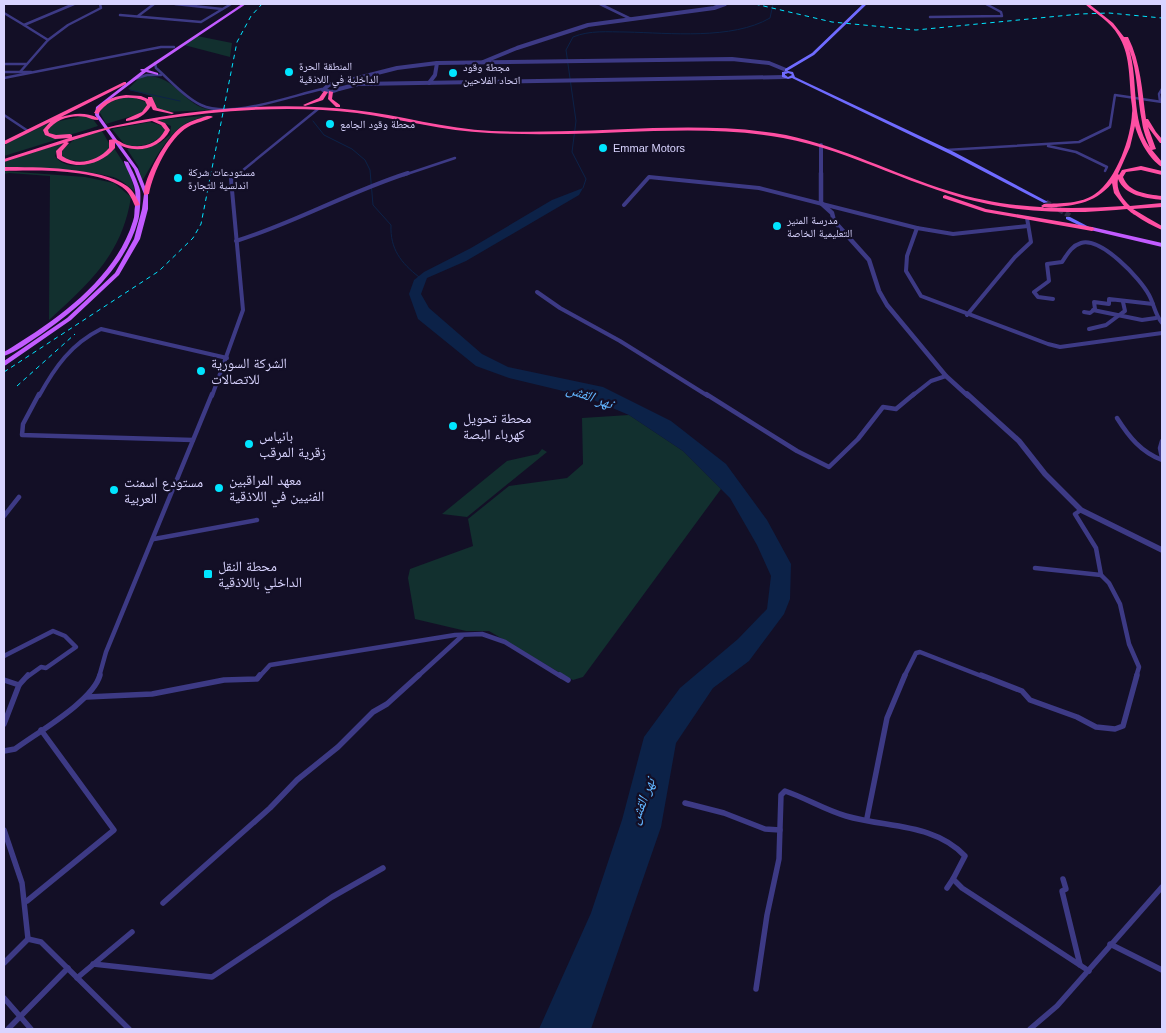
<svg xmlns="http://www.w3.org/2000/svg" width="1166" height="1033" font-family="Helvetica,'Noto Naskh Arabic',sans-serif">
  <rect width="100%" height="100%" fill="#130f26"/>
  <g fill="#12302f">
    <polygon points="197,36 232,43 230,57 184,45"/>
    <path d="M146,76C178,76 182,106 212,110L164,112L157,109L151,96L128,89L139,78Z"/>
    <path d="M132,97L146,102L147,105L142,113L106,124L99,111C108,101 118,98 132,97Z"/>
    <path d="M246,112C228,114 208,114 191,121C168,130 155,161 142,181L138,166L127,149L160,143L170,135L171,126L158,120Z"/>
    <path d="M83,116L92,118L98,126C84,130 61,141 48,132V129L55,122Z"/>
    <path d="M150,122L163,126L167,129C157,144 142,148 125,145L112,129Z"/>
    <polygon points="49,123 43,130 44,134 52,138 62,138 4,156 4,145"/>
    <path d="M102,131L110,145C103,165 76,163 61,157V150L74,140Z"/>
    <path d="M63,143L57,150L55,156C67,175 104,162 114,148L130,173L135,192C128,186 122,180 113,177C84,169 46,170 16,167L4,168V162Z"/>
    <path d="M4,171L85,177L114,183L131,197C122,255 89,283 49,320L50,176L9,173L4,174Z"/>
    <polygon points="629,415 683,451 721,489 583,677 573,680 567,677 489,631 466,631 415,619 408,578 410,569 473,546 468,519 509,486 567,478 583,464 582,418"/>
    <polygon points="542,449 547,452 467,517 442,514 507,461 538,454"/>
  </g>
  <polygon fill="#0c2248" points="583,188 579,195 466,261 427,278 421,294 429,308 482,354 508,367 603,387 671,421 726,464 767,520 791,564 790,599 784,614 749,661 713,688 676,743 661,827 591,1029 539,1029 591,913 622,820 644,737 680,688 738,639 767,609 771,576 757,545 730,498 683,451 629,415 584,396 509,378 476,366 418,319 409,294 414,280 424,272 471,248 552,200"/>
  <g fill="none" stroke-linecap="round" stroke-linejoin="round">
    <g stroke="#0c2248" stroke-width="1">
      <polyline points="130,90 180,101"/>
      <path d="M313,121L324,135L352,149L365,160L370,170L373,205L391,225C390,249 401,263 419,277"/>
      <path d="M583,188L586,179L572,152L576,121L566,50L573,37C590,30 608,32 626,32C670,33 732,40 770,18L773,4"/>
    </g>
    <polyline stroke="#312d47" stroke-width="5" stroke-dasharray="5 2.5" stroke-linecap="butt" points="1046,202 1072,217"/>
    <g stroke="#3d3a85" stroke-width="2.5">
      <polyline points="175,4 222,9"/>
      <polyline points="600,4 631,19"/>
      <polyline points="4,13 24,25"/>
      <polyline points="120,15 201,22 231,4"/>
      <polyline points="138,16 154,4"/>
      <polyline points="930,17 1002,16 1001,12 986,4"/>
      <polyline points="48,40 24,25 74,4"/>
      <path d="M155,63L156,68C170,80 184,97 201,105C231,119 290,96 322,89"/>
      <polyline points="4,64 26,64"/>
      <polyline points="4,72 31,72"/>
      <polyline points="20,72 48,40 68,25 101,8 100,4"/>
      <polyline points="4,78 161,47 174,47"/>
      <polyline points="134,79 147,75 161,75"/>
      <polyline points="1160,101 1159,94 1162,89"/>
      <polyline points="4,115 28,131"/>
      <polyline points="1048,146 1076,152 1107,167 1105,171"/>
      <polyline points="946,150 1079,142 1110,127 1115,95 1162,102"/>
      <polyline points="237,175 318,109"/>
      <polyline points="404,175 455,158"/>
    </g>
    <g stroke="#3d3a85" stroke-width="4">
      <polyline points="624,205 649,177 759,188 917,228 907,256 906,271 921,296 1048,344 1060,347 1162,333"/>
      <polyline points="917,228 953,234 1028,226"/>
      <path d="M236,241C295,223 348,192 408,173"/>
      <polyline points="537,292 560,308 620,341 708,396"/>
      <path d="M1053,299L1038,297L1034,292L1049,281L1047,264L1062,262C1067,255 1071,246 1081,243C1101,237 1140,278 1149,295C1154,304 1155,315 1162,323"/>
      <polyline points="1093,310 1142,320 1156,318"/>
      <polyline points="1084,312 1090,313 1095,309 1094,302 1109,304 1109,299 1153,304"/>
      <polyline points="967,315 1015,257 1031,242 1027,218"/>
      <polyline points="1089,329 1106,325 1122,313 1125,311 1123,302"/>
      <path d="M39,396C55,367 71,344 101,329L227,358"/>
      <polyline points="212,396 243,310 231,179 238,173"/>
      <polyline points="912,396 931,381 946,376"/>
    </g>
    <g stroke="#3d3a85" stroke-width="4.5">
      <polyline points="39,394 23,424 22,435 193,440"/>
      <polyline points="706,394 797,451 829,467 858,439 883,407 896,409 914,394"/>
      <path d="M1117,418C1129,437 1141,452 1162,460"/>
      <polyline points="1162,441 1160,448 1162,458"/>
      <polyline points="4,516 19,497"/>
      <polyline points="154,539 257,520"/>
      <polyline points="1035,568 1101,575 1096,548 1075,514 1081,510"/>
      <polyline points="1101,575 1109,583 1120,604 1129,644 1139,667 1136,677"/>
      <polyline points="4,656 53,631 65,636 76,647 46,668 41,667 27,677"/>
      <polyline points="99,677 106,652 212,394"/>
      <polyline points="259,677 270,665 455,635 482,634 505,642 562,677"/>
      <polyline points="417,677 462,636"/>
      <polyline points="904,677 916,653 920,652 984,677"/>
    </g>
    <g stroke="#3d3a85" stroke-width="5.5">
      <polyline points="560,675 568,680"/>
      <polyline points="981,675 1022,691 1030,700 1077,717 1096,727 1115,729 1123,726 1137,675"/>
      <polyline points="4,680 19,685 4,724"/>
      <polyline points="19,685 28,675"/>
      <polyline points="87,697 152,694 224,680 257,679 260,675"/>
      <path d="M4,751L15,749C38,732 93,701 100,675"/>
      <polyline points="685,803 724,813 765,829 780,830"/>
      <polyline points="867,818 887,718 905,675"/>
      <polyline points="4,830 22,883 28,939"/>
      <polyline points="1063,879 1066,889 1062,891 1080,965"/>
      <polyline points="947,888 953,879"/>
      <polyline points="27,901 114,830 41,730"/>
      <polyline points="163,903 270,808 297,780 338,747 373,712 387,704 419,675"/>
      <polyline points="1110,944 1162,970"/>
      <polyline points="4,963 28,939 41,942 129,1029"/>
      <polyline points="93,964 212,977 332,897 383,868"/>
      <polyline points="77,978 132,932"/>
      <path d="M756,989L767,915L779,859L781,795L785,791C806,798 825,810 846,816C887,828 934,823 965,856L953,879L962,888L1089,971"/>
      <polyline points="4,998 31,1029"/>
      <polyline points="8,1029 68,968"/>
      <polyline points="1030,1029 1057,1006 1162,887"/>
    </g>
    <g stroke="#3d3a85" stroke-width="4">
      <polyline points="483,62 517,48 588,25 714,8 725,4"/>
      <polyline points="429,83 435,75 437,63"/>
      <polygon points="330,84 338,86 339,89 331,92 323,90"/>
      <polyline points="334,84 397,68 437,63 732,59 769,63 786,70 786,72"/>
      <polyline points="339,89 358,84 785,77"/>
      <polyline points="821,175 821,145"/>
    </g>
    <polyline stroke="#3d3a85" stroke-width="4.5" points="821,173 821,203 832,213 834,221 869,260 879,291 887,305 946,376 968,396"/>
    <polyline stroke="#3d3a85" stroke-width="5.5" points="967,394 1019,441 1045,474 1081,510 1162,550"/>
    <g fill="#6f6bff" fill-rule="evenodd">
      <polygon points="863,4 867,4 814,55 787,71 785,71 785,69 812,53"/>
      <path d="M788,71L793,72L795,77L954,152L1048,202L1044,203L950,154L792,78L788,79L782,77V72ZM788,73L791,74L792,75L788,77L785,75V74Z"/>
      <polygon points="1066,217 1070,217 1093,229 1093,230 1089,230 1066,219"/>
    </g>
    <g fill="#c25bff" fill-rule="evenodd">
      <polygon points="242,4 246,4 148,70 158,73 158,75 146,72 100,107 99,115 138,169 148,194 148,209 140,239 119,275 71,320 6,365 4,366 4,361 67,318 115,273 134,239 142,209 144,194 134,169 95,115 96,107 142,71 140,70 141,69 144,69"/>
      <path d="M124,161L128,162C132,170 138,182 140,190C141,195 140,216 138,221C124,270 80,307 40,335C29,342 16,352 4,356V352C54,322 115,280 133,221C135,216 134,211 135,206C135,201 136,195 135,190C134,182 127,170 124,162Z"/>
      <polygon points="1092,227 1162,243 1162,247 1090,230 1089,229"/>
    </g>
    <g fill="#ff4fa3" fill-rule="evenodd">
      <path d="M1085,4H1089L1113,23L1124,37H1128C1141,63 1142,91 1146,119H1148L1156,132L1162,139V143H1160L1148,127L1156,149L1152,150L1162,162V167C1149,159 1139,140 1135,126L1130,147L1118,174L1119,175L1122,170L1141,166L1162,171V175L1141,170L1126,172L1123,177C1129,193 1147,194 1162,196V200C1146,198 1125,196 1118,179C1116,190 1122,198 1130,206L1162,203V207L1133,209L1148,218L1162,226V230C1153,226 1143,221 1135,215C1134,215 1128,210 1127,209C1123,209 1120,210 1116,210C1106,211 1096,211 1085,212C1053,212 1020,211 988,204C917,190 854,151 783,138C740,130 697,130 654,131C599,133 544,136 489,133C444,131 401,119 357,113C291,105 222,110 157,120L165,123L170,130C160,150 133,155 115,142V148C101,165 75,171 57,158L56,151L64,143L4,162V159L69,138L55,139L45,135L43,130L50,122L6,144H4V141L124,82H126V84L61,117C74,113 86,112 98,118V120C93,120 90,118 86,117C72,114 56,119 48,130L49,133L56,135L70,134L72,135V137C158,111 265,100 354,110C400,115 445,129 492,131C545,133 599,130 653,128C698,127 742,127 786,135C843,147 894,174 949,191C1005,209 1065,210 1124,206L1114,193L1112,183C1094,205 1071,206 1044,208L1041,206L1044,204C1061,203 1081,204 1095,194C1117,179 1131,137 1132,113C1133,108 1131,102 1131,98C1129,77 1130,53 1118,35C1110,21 1096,14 1085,4ZM1129,49C1138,72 1137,98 1142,122C1143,131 1147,140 1150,148C1130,119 1139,81 1129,49ZM152,121L161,125L165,130C158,144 142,149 127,145C120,143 117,137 109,140V148C98,161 77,167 62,156V151L69,143L67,142L112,128Z"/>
      <polygon points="324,91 328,92 323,100 305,106 303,105 319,98"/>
      <polygon points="329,91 333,92 332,99 340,105 340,107 336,107 328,99"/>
      <path d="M126,95L141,96L148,99V97H152L157,108L174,113L172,114L153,110L151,106C145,115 138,120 126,121V119L142,112L147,105L145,101C128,94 108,98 98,114L94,113C101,100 112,97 126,95Z"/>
      <path d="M207,116H211L213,117C206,121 196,122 188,127C169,138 153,173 149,194L144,195C143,178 167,137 181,127C189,121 198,119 207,116Z"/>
      <path d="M4,167C35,167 101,167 127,186C133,190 137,198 140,205L135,206C132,199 129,192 122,187C95,169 36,170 4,171Z"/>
      <polygon points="945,195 986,209 1092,227 1095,229 1092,231 985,212 943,198 943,196"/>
    </g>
    <g stroke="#00e5ff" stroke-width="1" stroke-dasharray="4.5 4" stroke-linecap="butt">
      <polyline points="755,4 832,22 916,30 1080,14 1109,13 1162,18"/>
      <polyline points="4,372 159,271 193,238 201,224 237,42 251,16 262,4"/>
      <polyline points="17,386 75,334"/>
    </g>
  </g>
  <g fill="#00e5ff" stroke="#130f26" stroke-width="2">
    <circle cx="289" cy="72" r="5"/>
    <circle cx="453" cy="73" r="5"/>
    <circle cx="330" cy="124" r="5"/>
    <circle cx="603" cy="148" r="5"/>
    <circle cx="178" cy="178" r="5"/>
    <circle cx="777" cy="226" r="5"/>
    <circle cx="201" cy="371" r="5"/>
    <circle cx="453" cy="426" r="5"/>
    <circle cx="249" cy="444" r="5"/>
    <circle cx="219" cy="488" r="5"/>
    <circle cx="114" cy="490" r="5"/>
    <rect x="203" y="569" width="10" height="10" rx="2.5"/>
  </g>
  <g text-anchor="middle" stroke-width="4.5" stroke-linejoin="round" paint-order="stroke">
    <g font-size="11" fill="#d9d4ff" stroke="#130f26" text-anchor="start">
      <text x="299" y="70">المنطقة الحرة<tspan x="299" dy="13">الداخلية في اللاذقية</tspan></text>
      <text x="463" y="71">مجطة وقود<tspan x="463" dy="13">اتحاد الفلاحين</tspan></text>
      <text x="340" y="128">محطة وقود الجامع</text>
      <text x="613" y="152">Emmar Motors</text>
      <text x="188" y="176">مستودعات شركة<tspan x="188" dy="13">اندلسية للتجارة</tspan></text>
      <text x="787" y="224">مدرسة المنير<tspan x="787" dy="13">التعليمية الخاصة</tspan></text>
    </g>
    <g font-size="14" fill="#d9d4ff" stroke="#130f26" text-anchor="start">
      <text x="211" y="368">الشركة السورية<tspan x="211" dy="16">للاتصالات</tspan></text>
      <text x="463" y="423">محطة تحويل<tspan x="463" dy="16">كهرباء البصة</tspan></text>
      <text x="259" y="441">بانياس<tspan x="259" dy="16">زقرية المرقب</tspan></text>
      <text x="229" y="485">معهد المراقبين<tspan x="229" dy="16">الفنيين في اللاذقية</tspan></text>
      <text x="124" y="487">مستودع اسمنت<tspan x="124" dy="16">العربية</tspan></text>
      <text x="218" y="571">محطة النقل<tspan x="218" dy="16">الداخلي باللاذقية</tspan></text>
    </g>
    <g font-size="15" font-style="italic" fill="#62b6ff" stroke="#130f26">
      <text transform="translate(590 396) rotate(20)" y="5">نهر القش</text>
      <text transform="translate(642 801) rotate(-69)" y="5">نهر القش</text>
    </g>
  </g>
  <rect width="1166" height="1033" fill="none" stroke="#d9d4ff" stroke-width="10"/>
</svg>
